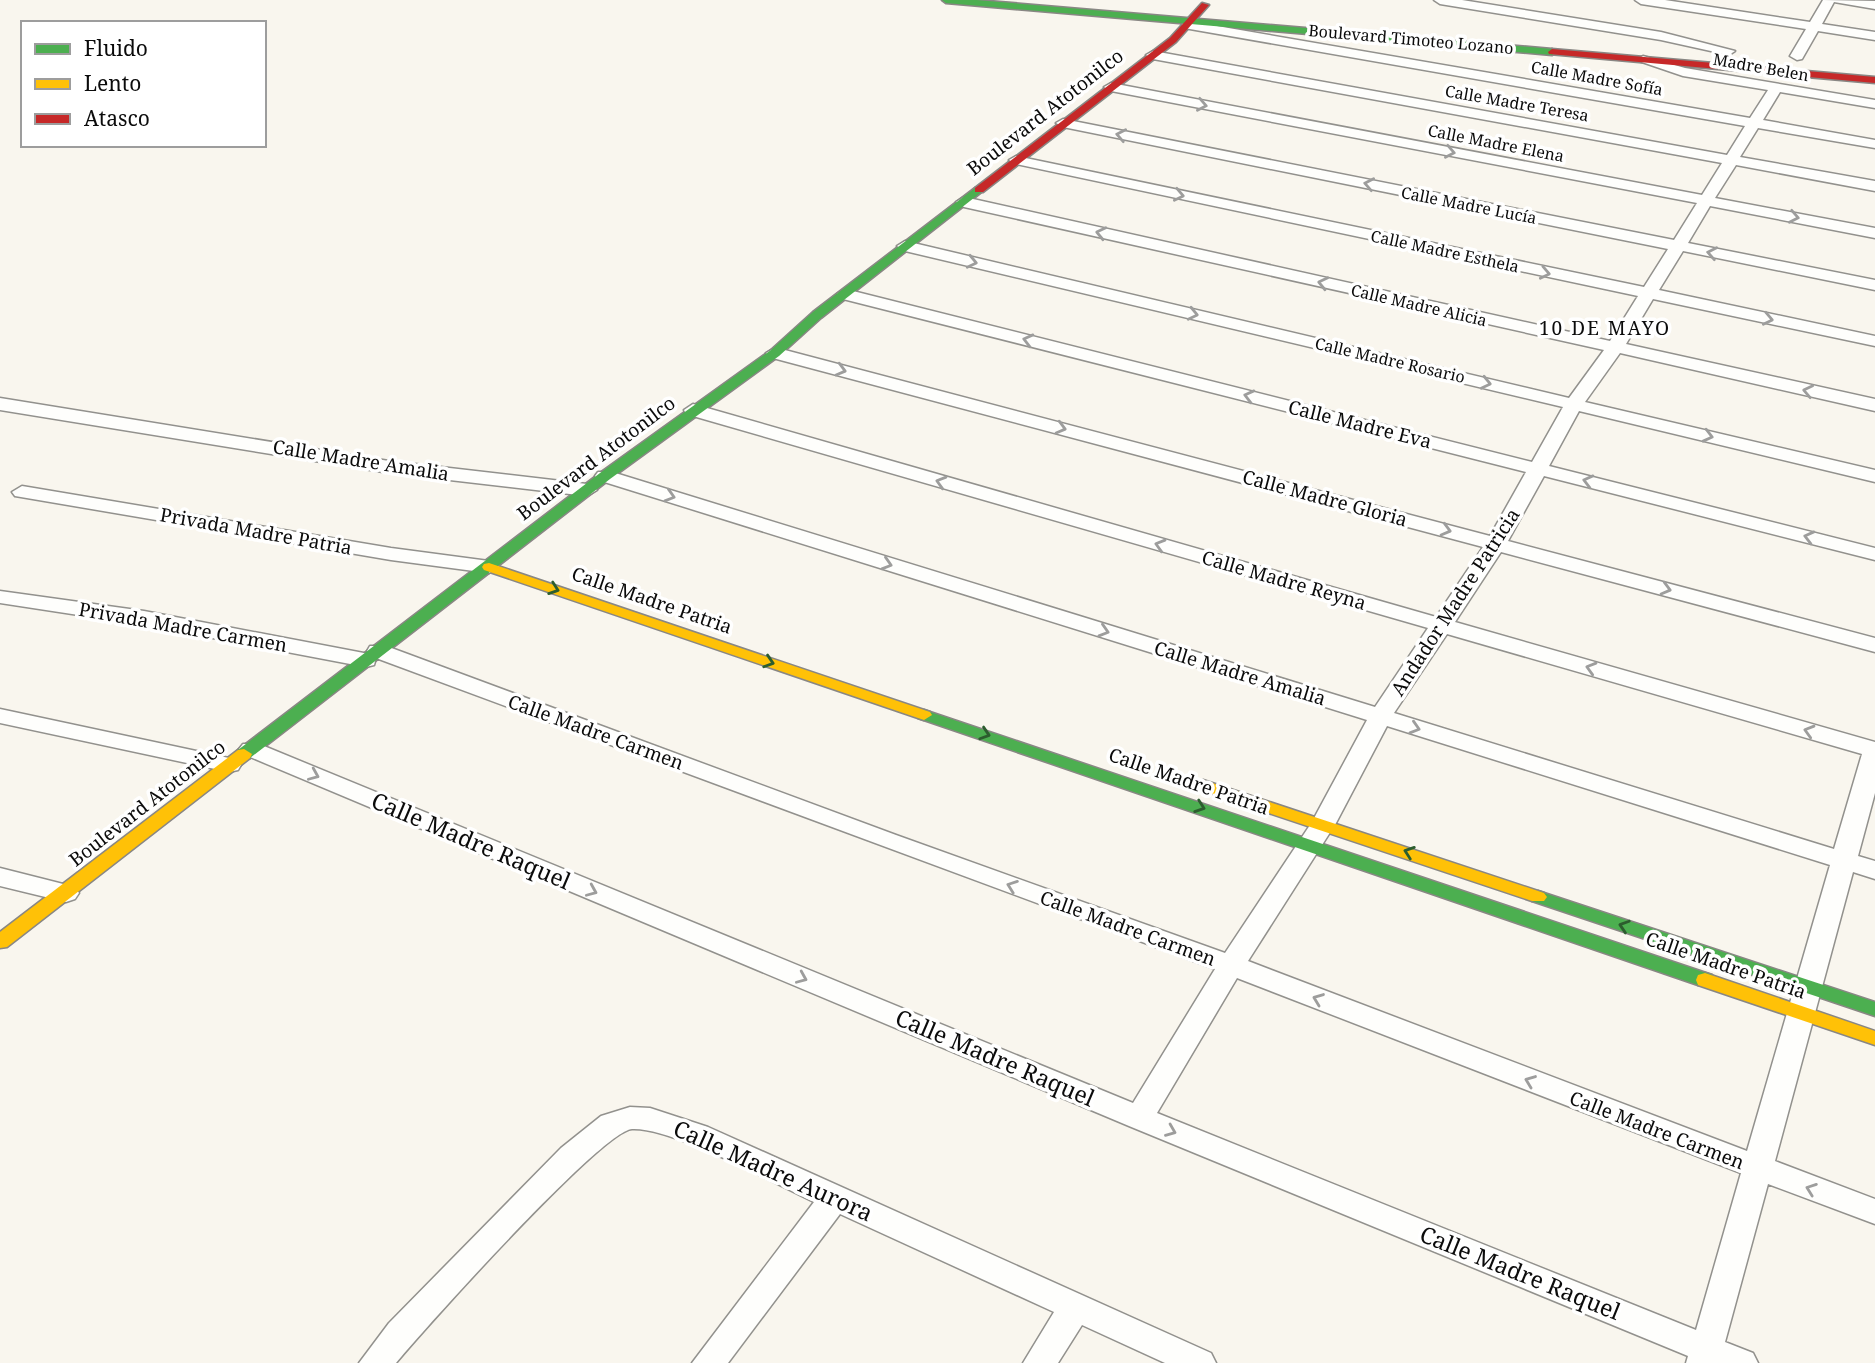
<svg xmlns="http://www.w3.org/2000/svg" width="1875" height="1363" font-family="'Noto Serif',serif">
  <rect width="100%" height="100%" fill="#f9f6ee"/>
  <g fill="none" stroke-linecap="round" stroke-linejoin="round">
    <g stroke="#92918d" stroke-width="3">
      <g id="street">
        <polygon points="1434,0 1462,0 1661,32 1735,51 1729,55 1661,40 1440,4"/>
        <polygon points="1635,0 1665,0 1810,22 1823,0 1875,1 1875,9 1834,2 1822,24 1875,32 1875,40 1818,31 1802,59 1797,60 1790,56 1806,29 1641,4"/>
        <path d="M1188,21L1750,118L1768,90L1683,76L1636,60L1643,56L1685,68L1875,100V108L1780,92L1763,120L1875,140V148L1758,128L1740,157L1875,181V191L1736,165L1715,198L1875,228V238L1710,206L1688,243L1875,280V290L1683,251L1659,290L1875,336V346L1653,299L1626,344L1875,399V411L1620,353L1585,402L1875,470V482L1579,411L1549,466L1875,548V560L1544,476L1508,541L1875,638V652L1501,552L1455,622L1875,742V793L1858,856L1875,861V879L1853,872L1775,1161L1875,1199V1224L1768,1184L1725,1342L1753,1353L1758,1363H1686L1688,1356L1129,1126L243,754L239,749L243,744H259L1133,1103L1215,969L376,658L374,665L366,667L144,625L0,603V591L144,611L369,654L367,651L370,646H386L896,835L1225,953L1312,822L1367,720L598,480L595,476L598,472H612L1375,707L1428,628L686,414L684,410L693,404L700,406L1436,617L1483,547L769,357L766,353L775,348L781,349L1490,536L1526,472L839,298L837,294L845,289L1532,462L1563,407L905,251L897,246L905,241L1569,398L1604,350L964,207L956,202L964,197L1610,341L1638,296L1016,164L1009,160L1016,156L1644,287L1668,249L1063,127L1056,123L1063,119L1674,240L1697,203L1111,91L1104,87L1111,83L1702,195L1722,163L1153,59L1146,55L1153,51L1727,155L1745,126L1184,28L1182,25ZM1447,634L1862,754L1834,849L1394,713ZM1387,726L1830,865L1747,1151L1248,961L1336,823ZM1237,978L1741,1173L1696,1330L1157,1113Z"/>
        <polygon points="0,398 389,461 587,484 597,490 587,496 389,473 0,410"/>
        <polygon points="22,486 391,548 489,561 499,567 489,573 391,560 15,496 12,492"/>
        <polygon points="0,709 229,758 238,760 241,765 238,770 229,772 0,723"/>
        <polygon points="0,868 75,887 79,893 75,899 66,902 0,886"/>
        <path d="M630,1107L650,1108L708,1127L1211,1353L1216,1363H1165L1082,1325L1058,1363H1023L1054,1312L840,1214L728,1363H692L814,1202C774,1183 672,1127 632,1129C602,1131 424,1329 396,1363H359L389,1323L561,1148L601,1116Z"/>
      </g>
    </g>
    <g stroke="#898784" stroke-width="3">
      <g id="fast">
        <polygon points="942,0 976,0 1552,49 1556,52 1552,55 946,3"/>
        <polygon points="975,188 984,190 821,318 779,356 610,479 250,758 238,758 236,754 238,750 600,473 771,350 813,312"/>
        <polygon points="924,710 1712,975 1714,980 1712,985 1698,985 918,718 916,715 918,712"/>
        <polygon points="1538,891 1875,1002 1875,1016 1532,901 1529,897 1532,893"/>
      </g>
    </g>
    <g stroke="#898784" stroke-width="3">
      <g id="slow">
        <polygon points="489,563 930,712 932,715 924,720 918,718 484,570 482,567 484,564"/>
        <polygon points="244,749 252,754 250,758 7,947 0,948 0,932 238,750"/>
        <polygon points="1203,780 1544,893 1547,897 1544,901 1532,901 1197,789 1195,785"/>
        <polygon points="1705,973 1875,1031 1875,1045 1698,985 1696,980 1698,975"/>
      </g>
    </g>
    <g stroke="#898784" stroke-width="3">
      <g id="jam">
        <polygon points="1202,3 1209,5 1176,42 983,192 975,192 975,188 1170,38"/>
        <polygon points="1552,49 1875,77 1875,83 1549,54 1548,52"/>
      </g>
    </g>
    <use href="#street" fill="#fefefc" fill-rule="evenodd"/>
    <use href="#fast" fill="#4caf50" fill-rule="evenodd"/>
    <use href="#slow" fill="#ffc107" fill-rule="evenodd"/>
    <use href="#jam" fill="#c62828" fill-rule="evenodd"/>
  </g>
  <defs><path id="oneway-chevron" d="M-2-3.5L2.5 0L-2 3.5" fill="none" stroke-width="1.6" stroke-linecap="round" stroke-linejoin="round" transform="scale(1.75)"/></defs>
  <g stroke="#9d9d9c">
    <use href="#oneway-chevron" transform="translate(1202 105) rotate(11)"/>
    <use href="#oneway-chevron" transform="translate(1121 135) rotate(-169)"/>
    <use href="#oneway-chevron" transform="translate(1450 152) rotate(11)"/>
    <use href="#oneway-chevron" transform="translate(1369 184) rotate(-169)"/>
    <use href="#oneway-chevron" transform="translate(1179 195) rotate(12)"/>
    <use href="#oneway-chevron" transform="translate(1794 217) rotate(11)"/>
    <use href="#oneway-chevron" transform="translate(1101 233) rotate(-167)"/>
    <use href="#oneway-chevron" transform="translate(1712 253) rotate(-169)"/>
    <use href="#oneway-chevron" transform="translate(972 262) rotate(13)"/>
    <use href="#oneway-chevron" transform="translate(1545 273) rotate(12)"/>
    <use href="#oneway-chevron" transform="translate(1323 283) rotate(-167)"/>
    <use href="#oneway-chevron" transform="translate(1193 314) rotate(13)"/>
    <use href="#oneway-chevron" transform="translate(1768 319) rotate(12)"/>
    <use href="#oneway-chevron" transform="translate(1028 340) rotate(-166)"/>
    <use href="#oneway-chevron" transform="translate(841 370) rotate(15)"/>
    <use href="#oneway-chevron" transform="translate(1486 383) rotate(13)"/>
    <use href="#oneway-chevron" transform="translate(1808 391) rotate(-168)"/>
    <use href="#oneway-chevron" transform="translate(1249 396) rotate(-166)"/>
    <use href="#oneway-chevron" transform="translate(1061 428) rotate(15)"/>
    <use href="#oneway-chevron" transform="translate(1708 436) rotate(14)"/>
    <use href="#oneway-chevron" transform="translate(1588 481) rotate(-166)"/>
    <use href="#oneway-chevron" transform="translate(941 482) rotate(-164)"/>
    <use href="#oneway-chevron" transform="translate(670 496) rotate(17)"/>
    <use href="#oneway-chevron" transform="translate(1446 530) rotate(15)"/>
    <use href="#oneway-chevron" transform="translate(1809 537) rotate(-166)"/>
    <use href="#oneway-chevron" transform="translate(1160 545) rotate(-164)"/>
    <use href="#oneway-chevron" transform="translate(887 564) rotate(17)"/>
    <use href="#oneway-chevron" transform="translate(1666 589) rotate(15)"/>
    <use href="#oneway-chevron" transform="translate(1104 631) rotate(17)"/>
    <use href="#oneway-chevron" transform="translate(1591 668) rotate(-164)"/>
    <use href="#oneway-chevron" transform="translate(1415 728) rotate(17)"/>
    <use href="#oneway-chevron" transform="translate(1809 731) rotate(-164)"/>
    <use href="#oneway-chevron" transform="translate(314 775) rotate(23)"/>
    <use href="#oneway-chevron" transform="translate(1012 886) rotate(-160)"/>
    <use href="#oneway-chevron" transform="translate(592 891) rotate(23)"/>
    <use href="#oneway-chevron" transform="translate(802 978) rotate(23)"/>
    <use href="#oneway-chevron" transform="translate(1318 999) rotate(-159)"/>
    <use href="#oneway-chevron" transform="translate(1530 1081) rotate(-159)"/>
    <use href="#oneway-chevron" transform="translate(1171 1131) rotate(22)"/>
    <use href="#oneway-chevron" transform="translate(1811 1189) rotate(-160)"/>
  </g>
  <g stroke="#2c5d2e">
    <use href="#oneway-chevron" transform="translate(554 589) rotate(19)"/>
    <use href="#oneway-chevron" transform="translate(769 662) rotate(18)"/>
    <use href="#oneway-chevron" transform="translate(985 734) rotate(18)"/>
    <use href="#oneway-chevron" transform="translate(1200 807) rotate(19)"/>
    <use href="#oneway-chevron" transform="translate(1409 852) rotate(-161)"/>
    <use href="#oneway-chevron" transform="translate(1624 926) rotate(-162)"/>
  </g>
  <g text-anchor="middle" stroke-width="7" stroke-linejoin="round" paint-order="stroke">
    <g font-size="16" fill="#0b0b0b" stroke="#fff">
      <text transform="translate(1411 39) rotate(5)" y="6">Boulevard Timoteo Lozano</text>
      <text transform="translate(1761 67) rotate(10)" y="6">Madre Belen</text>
      <text transform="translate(1597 78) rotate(10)" y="6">Calle Madre Sofía</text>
      <text transform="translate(1517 103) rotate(10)" y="6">Calle Madre Teresa</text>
      <text transform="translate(1496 143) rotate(11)" y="6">Calle Madre Elena</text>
      <text transform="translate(1469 205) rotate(11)" y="6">Calle Madre Lucía</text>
      <text transform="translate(1445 251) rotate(12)" y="6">Calle Madre Esthela</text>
      <text transform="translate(1419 305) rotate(13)" y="6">Calle Madre Alicia</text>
      <text transform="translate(1390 360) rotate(13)" y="6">Calle Madre Rosario</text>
    </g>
    <g font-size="19" fill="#0b0b0b" stroke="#fff">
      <text transform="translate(1045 112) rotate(-38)" y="7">Boulevard Atotonilco</text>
      <text transform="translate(1360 424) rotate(14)" y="7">Calle Madre Eva</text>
      <text transform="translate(596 458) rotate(-37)" y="7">Boulevard Atotonilco</text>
      <text transform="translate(361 460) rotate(9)" y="7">Calle Madre Amalia</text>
      <text transform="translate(1325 498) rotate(15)" y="7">Calle Madre Gloria</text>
      <text transform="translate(256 531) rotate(10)" y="7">Privada Madre Patria</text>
      <text transform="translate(1284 580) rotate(16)" y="7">Calle Madre Reyna</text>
      <text transform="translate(652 600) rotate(19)" y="7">Calle Madre Patria</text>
      <text transform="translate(1455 602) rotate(-57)" y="7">Andador Madre Patricia</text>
      <text transform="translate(183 627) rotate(10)" y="7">Privada Madre Carmen</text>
      <text transform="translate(1240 673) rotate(17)" y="7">Calle Madre Amalia</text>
      <text transform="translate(596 732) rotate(20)" y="7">Calle Madre Carmen</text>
      <text transform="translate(1189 781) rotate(19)" y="7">Calle Madre Patria</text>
      <text transform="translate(147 803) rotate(-38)" y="7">Boulevard Atotonilco</text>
      <text transform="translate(1128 928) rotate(20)" y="7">Calle Madre Carmen</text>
      <text transform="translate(1726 965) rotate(19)" y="7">Calle Madre Patria</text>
      <text transform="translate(1657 1130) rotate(21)" y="7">Calle Madre Carmen</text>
    </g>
    <g font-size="19" letter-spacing="2" fill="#0b0b0b" stroke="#fff">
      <text x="1605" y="335">10 DE MAYO</text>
    </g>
    <g font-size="23" fill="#0b0b0b" stroke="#fff">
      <text transform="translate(471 841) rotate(23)" y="8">Calle Madre Raquel</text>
      <text transform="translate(995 1058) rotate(23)" y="8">Calle Madre Raquel</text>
      <text transform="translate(773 1171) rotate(24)" y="8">Calle Madre Aurora</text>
      <text transform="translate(1520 1273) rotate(22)" y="8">Calle Madre Raquel</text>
    </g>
  </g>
  <rect x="21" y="21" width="245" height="126" fill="#ffffff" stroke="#9d9d9d" stroke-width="2"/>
  <rect x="35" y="44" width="35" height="10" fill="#4caf50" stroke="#9d9d9d" stroke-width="2"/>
  <text x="84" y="56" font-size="21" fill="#0b0b0b">Fluido</text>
  <rect x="35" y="79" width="35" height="10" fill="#ffc107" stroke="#9d9d9d" stroke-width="2"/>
  <text x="84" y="91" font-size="21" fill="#0b0b0b">Lento</text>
  <rect x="35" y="114" width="35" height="10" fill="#c62828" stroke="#9d9d9d" stroke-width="2"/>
  <text x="84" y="126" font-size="21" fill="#0b0b0b">Atasco</text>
</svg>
